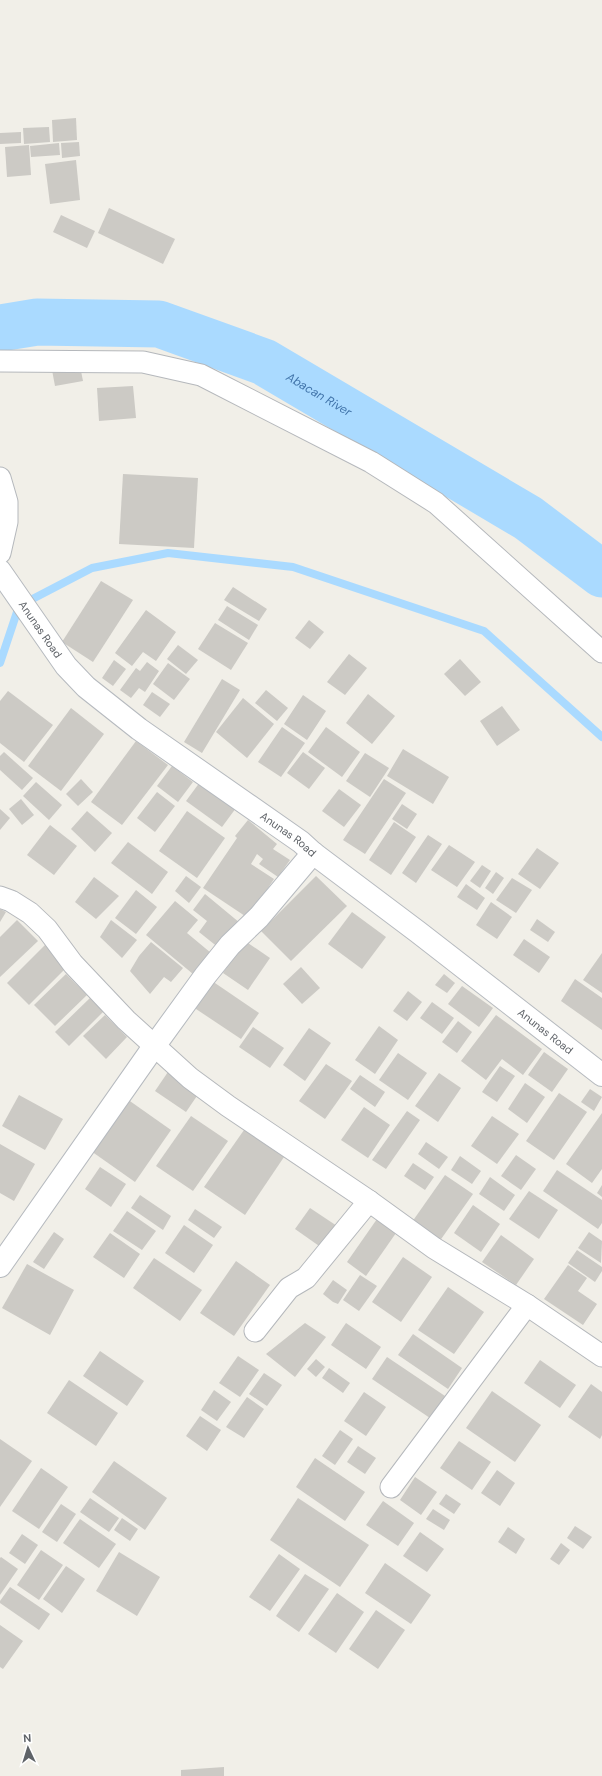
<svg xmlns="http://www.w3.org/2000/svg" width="602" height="1776" font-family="'DM Sans',sans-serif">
  <rect width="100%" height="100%" fill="#f1efe8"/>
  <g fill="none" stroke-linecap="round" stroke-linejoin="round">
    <polyline stroke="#aadaff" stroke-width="8" points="0,663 19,606 92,568 168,553 293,567 484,631 602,737"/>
    <path stroke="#aadaff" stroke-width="47" id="s1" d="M0,328L37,322L159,324L264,362L528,518L602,574"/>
  </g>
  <g fill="#cccac5">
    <polygon points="76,118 77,140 53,142 52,120"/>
    <polygon points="49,127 50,142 24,144 23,128"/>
    <polygon points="21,132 21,143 0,144 0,133"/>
    <polygon points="79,142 80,156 62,158 61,143"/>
    <polygon points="59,143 60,155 31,157 30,146"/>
    <polygon points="29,145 31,175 7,177 5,147"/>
    <polygon points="76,160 80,200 50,204 45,164"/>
    <polygon points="109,208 175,239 163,264 98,233"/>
    <polygon points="61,215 95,231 87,248 53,232"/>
    <polygon points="80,366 83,381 55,386 52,370"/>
    <polygon points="133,386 136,418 99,421 97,388"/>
    <polygon points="123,474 198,478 194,548 119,544"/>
    <polygon points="101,581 133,600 93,662 62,642"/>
    <polygon points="233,587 267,609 259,621 224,600"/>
    <polygon points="227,606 258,625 249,640 218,620"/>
    <polygon points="146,610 176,632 156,661 143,652 132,666 115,653"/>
    <polygon points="309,620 324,632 310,649 295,638"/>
    <polygon points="215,623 248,643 231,670 198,649"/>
    <polygon points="178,645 198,660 186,674 167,659"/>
    <polygon points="349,654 367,668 345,695 327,682"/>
    <polygon points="460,659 481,682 465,696 444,674"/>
    <polygon points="114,660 126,669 113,686 102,678"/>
    <polygon points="147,662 159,671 145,692 139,688 131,698 120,690 136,668 140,671"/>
    <polygon points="168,663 190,679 174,700 153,684"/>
    <polygon points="222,679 240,690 202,753 184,742"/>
    <polygon points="266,690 288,708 277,721 255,703"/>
    <polygon points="8,691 53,725 24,762 0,743 0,701"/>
    <polygon points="152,692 170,704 160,717 143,705"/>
    <polygon points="368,694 395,716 372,744 346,723"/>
    <polygon points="303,695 326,711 307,740 284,724"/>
    <polygon points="243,698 274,724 247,758 216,732"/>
    <polygon points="502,706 520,730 497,746 480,721"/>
    <polygon points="71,708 104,734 61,791 28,766"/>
    <polygon points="282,727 305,743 281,777 258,762"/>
    <polygon points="326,727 360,752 342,777 308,752"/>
    <polygon points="136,741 168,765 122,825 91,802"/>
    <polygon points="403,749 449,777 433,804 387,776"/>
    <polygon points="4,752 33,778 22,790 0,770 0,756"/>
    <polygon points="303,752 325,768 309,789 287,773"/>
    <polygon points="365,753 389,768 370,797 346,781"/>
    <polygon points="172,766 193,782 178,802 157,786"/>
    <polygon points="81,779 93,792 78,806 66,794"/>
    <polygon points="384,779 406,793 365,854 343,840"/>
    <polygon points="36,782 62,805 49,820 23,796"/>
    <polygon points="200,782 236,808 222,827 186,801"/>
    <polygon points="339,789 361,805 344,827 322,811"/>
    <polygon points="157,792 175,806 155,832 137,818"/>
    <polygon points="21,799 34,815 22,825 9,809"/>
    <polygon points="402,804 417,814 407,829 392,819"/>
    <polygon points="0,809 10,818 0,830"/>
    <polygon points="87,811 112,833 95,852 71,829"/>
    <polygon points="187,811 225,838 197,878 159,851"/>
    <polygon points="248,820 277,844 273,849 290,860 278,877 259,864 263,859 257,854 251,864 274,879 248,918 203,888 237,838 235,836"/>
    <polygon points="394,822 416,837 391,875 369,860"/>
    <polygon points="50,825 77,846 54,875 27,855"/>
    <polygon points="428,835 442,844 416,883 402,873"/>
    <polygon points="128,842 168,872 152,894 111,863"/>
    <polygon points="449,845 475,862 457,887 431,870"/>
    <polygon points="537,848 559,863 540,889 518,874"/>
    <polygon points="482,865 491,871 480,888 470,881"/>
    <polygon points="496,872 504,878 493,894 485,888"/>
    <polygon points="186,876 201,887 189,903 175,891"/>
    <polygon points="316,876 347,906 291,961 261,931"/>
    <polygon points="94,877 119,896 96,919 75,902"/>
    <polygon points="512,878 532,890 516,913 496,900"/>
    <polygon points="466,884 485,898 477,910 457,897"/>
    <polygon points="136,890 157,907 136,934 115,918"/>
    <polygon points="205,894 240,923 219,948 199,932 207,921 193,910"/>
    <polygon points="175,901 198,920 187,933 211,953 193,974 146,935"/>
    <polygon points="491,902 512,917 497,939 476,925"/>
    <polygon points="0,909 6,912 0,922"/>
    <polygon points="352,912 386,937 362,969 328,944"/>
    <polygon points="537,919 555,932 548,942 530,930"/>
    <polygon points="17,920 38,941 0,977 0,937"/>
    <polygon points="111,920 137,940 122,958 100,937"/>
    <polygon points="524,939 550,957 539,973 513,955"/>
    <polygon points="245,941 270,958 248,990 223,973"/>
    <polygon points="151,942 183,968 171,982 164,977 150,994 130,971 139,956"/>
    <polygon points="45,945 67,967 29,1005 7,983"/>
    <polygon points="602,953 602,993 583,980"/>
    <polygon points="301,967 320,988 302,1004 283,984"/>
    <polygon points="66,974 87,995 55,1026 34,1005"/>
    <polygon points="444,974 455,983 447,993 435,985"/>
    <polygon points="575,979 602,998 602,1030 561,1001"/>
    <polygon points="212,981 259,1013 241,1039 193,1007"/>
    <polygon points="462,986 493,1008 479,1027 448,1004"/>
    <polygon points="408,991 422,1002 407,1021 393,1011"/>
    <polygon points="91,997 105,1010 69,1046 55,1032"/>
    <polygon points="432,1002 454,1018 442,1034 420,1018"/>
    <polygon points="105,1015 127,1037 106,1059 83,1036"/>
    <polygon points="496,1015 542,1049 523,1075 502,1059 486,1080 461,1061"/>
    <polygon points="458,1021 472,1032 457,1053 442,1042"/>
    <polygon points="379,1026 398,1040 375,1074 355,1060"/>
    <polygon points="253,1027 284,1048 270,1068 239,1047"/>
    <polygon points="309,1028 331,1043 305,1081 283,1065"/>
    <polygon points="544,1052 568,1069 552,1092 528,1075"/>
    <polygon points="398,1053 427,1073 408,1100 379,1080"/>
    <polygon points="326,1064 352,1081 325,1119 299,1101"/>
    <polygon points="500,1066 515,1076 497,1102 482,1092"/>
    <polygon points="170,1069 201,1090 186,1112 155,1091"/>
    <polygon points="439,1073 461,1088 438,1122 415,1106"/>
    <polygon points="360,1075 385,1092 375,1107 350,1089"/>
    <polygon points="525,1083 545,1097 527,1123 508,1109"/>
    <polygon points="590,1089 602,1097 594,1111 581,1102"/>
    <polygon points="559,1093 587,1112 554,1160 526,1141"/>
    <polygon points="19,1095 63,1119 45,1150 2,1126"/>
    <polygon points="127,1099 171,1130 135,1182 91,1151"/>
    <polygon points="364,1107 390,1125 368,1158 341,1140"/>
    <polygon points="407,1111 420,1120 386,1169 372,1160"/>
    <polygon points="602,1113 602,1169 592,1183 566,1164"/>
    <polygon points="191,1116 228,1141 193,1191 156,1166"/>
    <polygon points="492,1116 519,1134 497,1164 471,1146"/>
    <polygon points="244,1130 284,1157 245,1215 204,1187"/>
    <polygon points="426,1142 448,1157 439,1169 418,1154"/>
    <polygon points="0,1144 35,1164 14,1201 0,1193"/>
    <polygon points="516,1155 536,1169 521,1190 501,1176"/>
    <polygon points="460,1156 481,1171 472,1184 451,1170"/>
    <polygon points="413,1163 434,1177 425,1190 404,1176"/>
    <polygon points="100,1167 126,1184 111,1207 85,1189"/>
    <polygon points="557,1170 602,1200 602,1223 598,1229 543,1191"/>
    <polygon points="445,1175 473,1194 439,1242 412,1222"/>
    <polygon points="490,1177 515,1195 504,1211 479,1194"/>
    <polygon points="602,1185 602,1197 597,1193"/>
    <polygon points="529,1191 558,1210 539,1239 509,1219"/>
    <polygon points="140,1195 171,1216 163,1230 131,1208"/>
    <polygon points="473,1205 500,1224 481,1252 454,1233"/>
    <polygon points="310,1208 337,1226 322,1248 295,1229"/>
    <polygon points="195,1209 222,1227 214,1238 188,1220"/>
    <polygon points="127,1211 156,1231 142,1250 113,1231"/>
    <polygon points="377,1219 396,1233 366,1276 347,1262"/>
    <polygon points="184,1225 213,1245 194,1273 165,1253"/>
    <polygon points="54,1232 64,1239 44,1269 33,1262"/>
    <polygon points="589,1232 602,1241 601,1263 578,1248"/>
    <polygon points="110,1233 140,1254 124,1278 93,1257"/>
    <polygon points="501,1235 534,1259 516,1285 482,1262"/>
    <polygon points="577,1250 602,1267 602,1271 595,1282 568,1263"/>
    <polygon points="403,1257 432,1277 401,1322 372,1302"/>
    <polygon points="154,1258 202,1290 180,1321 133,1288"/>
    <polygon points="236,1261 270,1285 234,1336 200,1313"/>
    <polygon points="27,1264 74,1290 50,1335 2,1308"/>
    <polygon points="568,1265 587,1278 578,1291 597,1304 583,1325 544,1299"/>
    <polygon points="360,1275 377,1286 359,1311 343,1300"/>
    <polygon points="333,1280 347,1290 338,1304 333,1302 323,1294"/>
    <polygon points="448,1287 484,1312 454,1354 418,1330"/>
    <polygon points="305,1323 326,1337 295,1377 266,1354"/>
    <polygon points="346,1323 381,1347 366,1369 331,1345"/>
    <polygon points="413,1334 462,1368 448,1389 398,1355"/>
    <polygon points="100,1351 144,1381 127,1406 83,1376"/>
    <polygon points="238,1356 259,1370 240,1397 219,1383"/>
    <polygon points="387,1357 445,1396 430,1418 372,1379"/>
    <polygon points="316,1359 325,1367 316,1377 307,1369"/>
    <polygon points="540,1360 576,1385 560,1408 524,1383"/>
    <polygon points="329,1368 350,1383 343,1393 322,1378"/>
    <polygon points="264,1373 282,1385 267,1406 249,1394"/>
    <polygon points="69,1380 118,1413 96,1446 47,1413"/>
    <polygon points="591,1384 602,1392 602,1435 600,1439 568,1417"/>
    <polygon points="214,1390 231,1402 217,1421 201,1410"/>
    <polygon points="492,1391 541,1425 515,1462 466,1428"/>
    <polygon points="364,1392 386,1407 366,1436 344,1421"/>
    <polygon points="247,1397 264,1409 244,1438 226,1427"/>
    <polygon points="200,1416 221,1430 207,1451 186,1436"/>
    <polygon points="340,1430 353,1439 335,1465 322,1456"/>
    <polygon points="0,1439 32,1461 0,1507"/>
    <polygon points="459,1441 491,1462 472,1490 440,1468"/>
    <polygon points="358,1446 376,1458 365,1474 347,1462"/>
    <polygon points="315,1458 365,1492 345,1521 296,1487"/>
    <polygon points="114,1461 167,1498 145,1530 92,1492"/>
    <polygon points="41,1468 68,1487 39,1529 12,1511"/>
    <polygon points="497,1470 515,1483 500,1506 481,1493"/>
    <polygon points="415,1477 437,1492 421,1515 400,1500"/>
    <polygon points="446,1494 461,1504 454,1514 439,1504"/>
    <polygon points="90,1498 119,1518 109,1532 80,1512"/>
    <polygon points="298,1498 369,1545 340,1587 270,1540"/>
    <polygon points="383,1501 414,1523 398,1546 366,1525"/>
    <polygon points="61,1504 76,1514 57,1542 42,1532"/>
    <polygon points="433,1509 450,1520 444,1530 426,1519"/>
    <polygon points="122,1518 138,1529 130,1541 114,1530"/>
    <polygon points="80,1519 116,1544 99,1568 63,1543"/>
    <polygon points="575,1526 592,1537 583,1549 567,1538"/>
    <polygon points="508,1527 525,1539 516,1554 498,1542"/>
    <polygon points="420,1532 444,1549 427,1572 403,1556"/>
    <polygon points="22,1534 38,1545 25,1564 9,1553"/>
    <polygon points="561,1543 570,1550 559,1565 550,1559"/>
    <polygon points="41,1550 63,1565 39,1600 17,1585"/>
    <polygon points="119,1552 160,1577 137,1616 96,1591"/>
    <polygon points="279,1554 300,1569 270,1611 249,1597"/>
    <polygon points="1,1557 18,1569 0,1595 0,1558"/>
    <polygon points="385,1563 431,1595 411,1624 365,1593"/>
    <polygon points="66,1566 85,1579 62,1613 43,1599"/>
    <polygon points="305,1574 329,1589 299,1632 276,1616"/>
    <polygon points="10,1587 50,1614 39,1630 0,1603 0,1601"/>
    <polygon points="337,1593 364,1612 336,1653 308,1634"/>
    <polygon points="376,1610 405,1630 378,1669 349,1649"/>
    <polygon points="0,1625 23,1641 3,1669 0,1667"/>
    <polygon points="224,1767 224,1776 181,1776 181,1770"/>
  </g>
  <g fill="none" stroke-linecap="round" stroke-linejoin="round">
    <g stroke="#b5b8bc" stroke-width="23">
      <g id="street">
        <polyline points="0,361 143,362 201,375 371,462 436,503 602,652"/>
        <polyline points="0,478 7,502 7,522 0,553"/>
        <polyline points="0,897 11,901 30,913 47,929 73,964 126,1020 190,1078 228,1106 369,1201 434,1248 527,1305 602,1356"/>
        <polyline points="255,1331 289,1288 306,1278 369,1201"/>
        <polyline points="391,1487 527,1305"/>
      </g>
    </g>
    <g stroke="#b6babf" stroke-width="24">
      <g id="secondary">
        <path id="s2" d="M0,571L66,666L86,687L139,729L301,842L313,853L418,932L602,1075"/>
        <polyline points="0,1266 155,1045 205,976 230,945 259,917 313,853"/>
      </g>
    </g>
    <use href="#street" stroke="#fff" stroke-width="21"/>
    <use href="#secondary" stroke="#fff" stroke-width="22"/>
  </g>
  <g text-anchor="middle" stroke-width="4" stroke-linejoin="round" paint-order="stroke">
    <g font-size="11" fill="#5f6368" stroke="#fff">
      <text dy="4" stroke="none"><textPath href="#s2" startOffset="71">Anunas Road</textPath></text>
      <text dy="4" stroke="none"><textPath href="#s2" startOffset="395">Anunas Road</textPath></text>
      <text dy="4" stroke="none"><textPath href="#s2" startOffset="719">Anunas Road</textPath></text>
    </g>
    <g font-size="12" font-style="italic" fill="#4174aa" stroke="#fff">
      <text dy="4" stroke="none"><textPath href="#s1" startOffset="335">Abacan River</textPath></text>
    </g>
  </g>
  <g transform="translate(28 1748) rotate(356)" stroke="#ffffff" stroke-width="3" paint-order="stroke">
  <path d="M0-3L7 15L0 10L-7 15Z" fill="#5f6368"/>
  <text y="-6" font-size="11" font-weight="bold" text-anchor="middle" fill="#5f6368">N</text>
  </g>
</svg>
